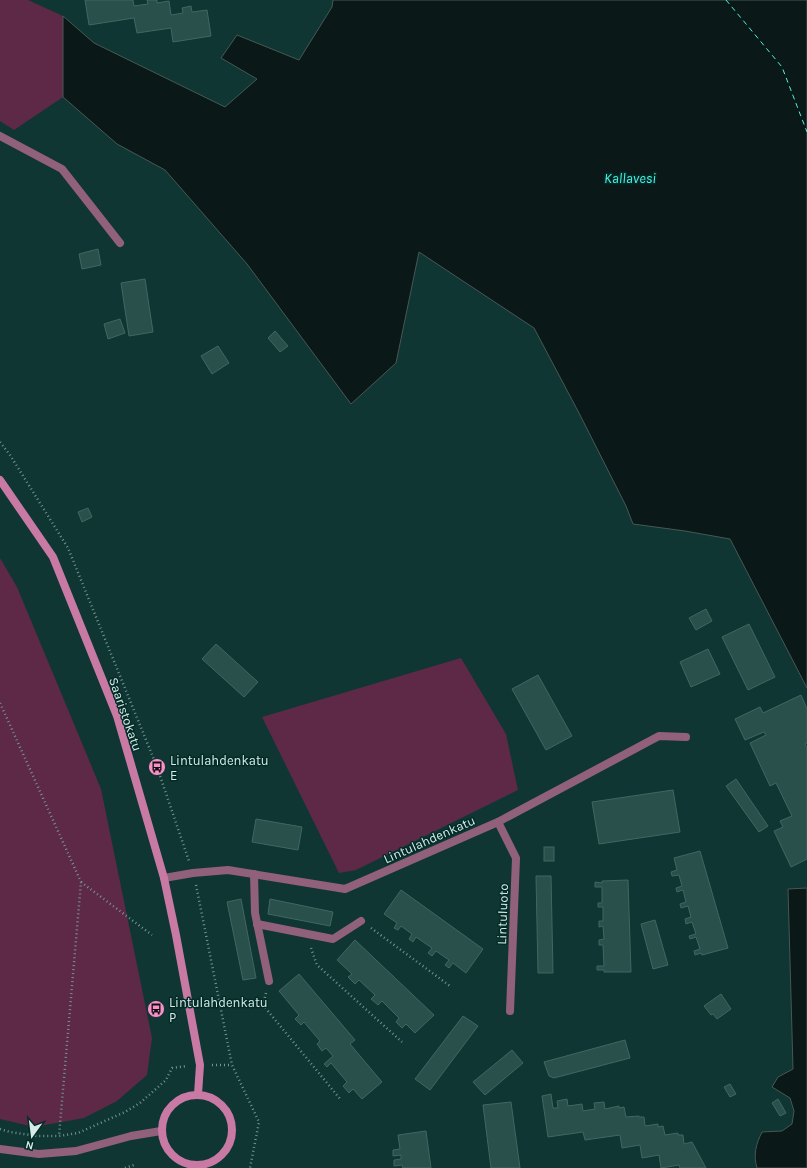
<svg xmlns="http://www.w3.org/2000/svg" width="807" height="1168" font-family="Karla,sans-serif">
  <rect width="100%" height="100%" fill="#0f3633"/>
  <g fill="#5d2947">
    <polygon points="0,0 28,0 63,16 63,97 14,130 0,121"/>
    <polygon points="0,558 17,587 101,789 152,1038 147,1075 117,1101 84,1118 34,1127 0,1119"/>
    <polygon points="461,658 506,734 518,790 356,870 339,873 262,717"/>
  </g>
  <g fill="#0a1917" stroke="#475856">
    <polygon points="333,0 807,0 807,688 730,539 685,531 633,524 626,506 579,413 534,328 419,252 396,363 351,404 247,264 165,170 117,144 63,97 63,16 94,43 225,107 257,79 221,58 237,35 299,60 332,7"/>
    <path d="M807,888V1168H757C753,1155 756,1144 762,1132L782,1131L792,1124L794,1111L790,1098L772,1087L778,1077L793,1069L788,889Z"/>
  </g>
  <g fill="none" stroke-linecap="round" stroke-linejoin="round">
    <polyline stroke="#50f2e5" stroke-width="1" stroke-dasharray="5 4" stroke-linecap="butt" points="726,0 782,67 807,132"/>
  </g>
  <g fill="#2a504c" stroke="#416763">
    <polygon points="85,0 133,0 134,6 148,4 147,0 157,0 157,3 169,1 171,15 183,13 182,8 191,6 192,12 207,10 211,36 173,42 171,28 137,33 134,18 89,25"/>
    <polygon points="98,249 101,265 82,269 79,254"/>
    <polygon points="145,279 153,332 129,336 121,283"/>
    <polygon points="120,319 125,333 108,339 104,324"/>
    <polygon points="275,331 288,346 280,352 268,338"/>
    <polygon points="218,346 229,363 212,374 201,356"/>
    <polygon points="88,508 92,517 82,522 78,512"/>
    <polygon points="706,609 712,621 696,630 689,618"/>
    <polygon points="749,624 775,677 748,690 722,637"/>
    <polygon points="216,644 258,682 244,697 202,659"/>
    <polygon points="708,649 720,674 691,687 680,662"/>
    <polygon points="538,675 572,736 546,750 512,689"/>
    <polygon points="801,695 807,709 807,743 805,744 807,747 807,859 791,867 774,831 783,827 780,821 792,816 776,783 770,786 750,743 766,735 764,732 745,740 735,719 760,707 763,713"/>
    <polygon points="736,779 768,826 759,832 726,786"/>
    <polygon points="673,790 680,832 599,844 592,802"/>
    <polygon points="256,819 302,827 298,850 252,842"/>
    <rect x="544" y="847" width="10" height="14"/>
    <polygon points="700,851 728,948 702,955 701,953 695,955 694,951 700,949 696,937 690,939 689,936 696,934 692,922 686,924 685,919 691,917 688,906 681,908 680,904 686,902 683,890 677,892 676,888 682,886 679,875 672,876 671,872 677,870 674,858"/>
    <polygon points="536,876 551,876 553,973 538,973"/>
    <polygon points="628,880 631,972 604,972 604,970 597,970 597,966 604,966 603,945 599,945 599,940 604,939 603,926 599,927 599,921 603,921 603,907 598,907 598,903 602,903 602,887 595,887 595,882 602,883 602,881"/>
    <polygon points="401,890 483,949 466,973 453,963 449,968 445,965 449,960 436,951 432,956 428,953 432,948 416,937 413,942 409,939 412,934 401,926 398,930 394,928 397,923 384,914"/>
    <polygon points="241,899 256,978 243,980 227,902"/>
    <polygon points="270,899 333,912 330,926 268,914"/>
    <polygon points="655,920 668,965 653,969 641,924"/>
    <polygon points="355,940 434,1015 415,1033 406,1024 402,1028 396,1022 399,1018 382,1001 378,1005 371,999 375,995 359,980 355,984 348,977 352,974 337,960"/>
    <polygon points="299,974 355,1040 350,1044 382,1082 362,1099 353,1089 349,1093 343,1086 347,1082 331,1063 327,1067 324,1064 333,1056 326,1048 322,1051 317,1044 320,1041 304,1022 301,1025 295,1019 299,1015 279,991"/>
    <polygon points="721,994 731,1009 717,1019 713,1014 711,1015 704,1006"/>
    <polygon points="463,1016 478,1026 430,1090 415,1079"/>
    <polygon points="625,1040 630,1058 554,1078 549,1076 544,1062"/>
    <polygon points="512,1050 523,1063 485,1095 473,1082"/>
    <polygon points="730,1084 736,1094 730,1097 724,1087"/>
    <polygon points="551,1094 553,1108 558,1108 557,1101 567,1099 568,1106 582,1104 583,1111 595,1109 594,1103 604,1102 605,1109 619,1106 619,1108 624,1107 626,1117 639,1116 639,1117 644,1117 645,1126 658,1124 658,1127 663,1126 665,1135 678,1133 678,1135 683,1135 684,1144 692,1142 706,1168 680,1168 679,1165 661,1168 659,1155 642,1158 640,1145 622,1148 620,1135 585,1140 583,1132 548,1137 542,1096"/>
    <polygon points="778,1099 786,1113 780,1116 772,1103"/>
    <polygon points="511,1102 520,1168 491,1168 483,1105"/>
    <polygon points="426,1131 431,1168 403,1168 402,1165 394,1166 394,1160 401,1159 401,1155 393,1156 393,1150 400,1149 398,1135"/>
  </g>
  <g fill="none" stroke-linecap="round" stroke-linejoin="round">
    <g stroke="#759390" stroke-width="2.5" stroke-dasharray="1 3" stroke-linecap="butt">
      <polyline points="0,442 10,455 68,548 157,767 189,861"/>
      <polyline points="0,703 81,882 59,1136"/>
      <polyline points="81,882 152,935"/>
      <polyline points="196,885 232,1065 259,1122 250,1168"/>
      <polyline points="371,928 450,986"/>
      <polyline points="311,948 317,965 402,1042"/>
      <polyline points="266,993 263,1005 341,1100"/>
      <polyline points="212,1065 232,1065"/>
      <polyline points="0,1129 10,1132 37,1136 59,1136 78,1133 125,1112 140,1103 166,1080 172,1068 187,1066"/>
      <polyline points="125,1168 134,1165"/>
    </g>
    <g stroke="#91607a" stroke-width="8">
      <polyline points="0,136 62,169 120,243"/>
      <polyline points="254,874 255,913 269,981"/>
      <polyline points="257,924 333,939 361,921"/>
    </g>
    <g stroke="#91607a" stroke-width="8">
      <polyline points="498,822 516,858 510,1011"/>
      <polyline points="164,878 193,873 228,870 345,889 498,822 659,736 686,737"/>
    </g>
    <polyline stroke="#91607a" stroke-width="8" points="0,1149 39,1154 76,1151 131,1136 161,1131"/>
    <g stroke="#c87aa5" stroke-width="8">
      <polyline points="0,480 53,557 117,716 164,878 176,935 200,1065 198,1094"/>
      <circle cx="197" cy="1130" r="35"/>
    </g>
  </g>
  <defs>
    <g id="bus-disc" transform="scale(0.9)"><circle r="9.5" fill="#f890ca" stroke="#032c29"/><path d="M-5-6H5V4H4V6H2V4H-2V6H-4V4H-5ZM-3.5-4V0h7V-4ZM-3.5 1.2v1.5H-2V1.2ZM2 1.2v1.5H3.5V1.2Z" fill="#111"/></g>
  </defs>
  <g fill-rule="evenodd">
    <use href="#bus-disc" x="157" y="767"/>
    <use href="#bus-disc" x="156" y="1009"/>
  </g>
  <g text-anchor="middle" stroke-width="3" stroke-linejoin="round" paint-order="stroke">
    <g font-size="13" fill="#d6ebe8" stroke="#032c29">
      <text transform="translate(126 714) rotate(71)" y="5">Saaristokatu</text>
      <text transform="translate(429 839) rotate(-24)" y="5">Lintulahdenkatu</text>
      <text transform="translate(502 914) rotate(-88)" y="5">Lintuluoto</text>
    </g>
    <g font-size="13" fill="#d6ebe8" stroke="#032c29" text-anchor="start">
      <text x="170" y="765">Lintulahdenkatu<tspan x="170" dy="15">E</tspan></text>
      <text x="169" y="1007">Lintulahdenkatu<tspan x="169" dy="15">P</tspan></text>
    </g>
    <g font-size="14" font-style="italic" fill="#50f2e5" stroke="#032c29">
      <text x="630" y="183">Kallavesi</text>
    </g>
  </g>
  <g transform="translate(32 1136) rotate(194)" stroke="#032c29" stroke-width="3" paint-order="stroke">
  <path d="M0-3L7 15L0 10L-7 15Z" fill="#d6ebe8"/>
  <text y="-6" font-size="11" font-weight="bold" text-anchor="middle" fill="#d6ebe8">N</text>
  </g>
</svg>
